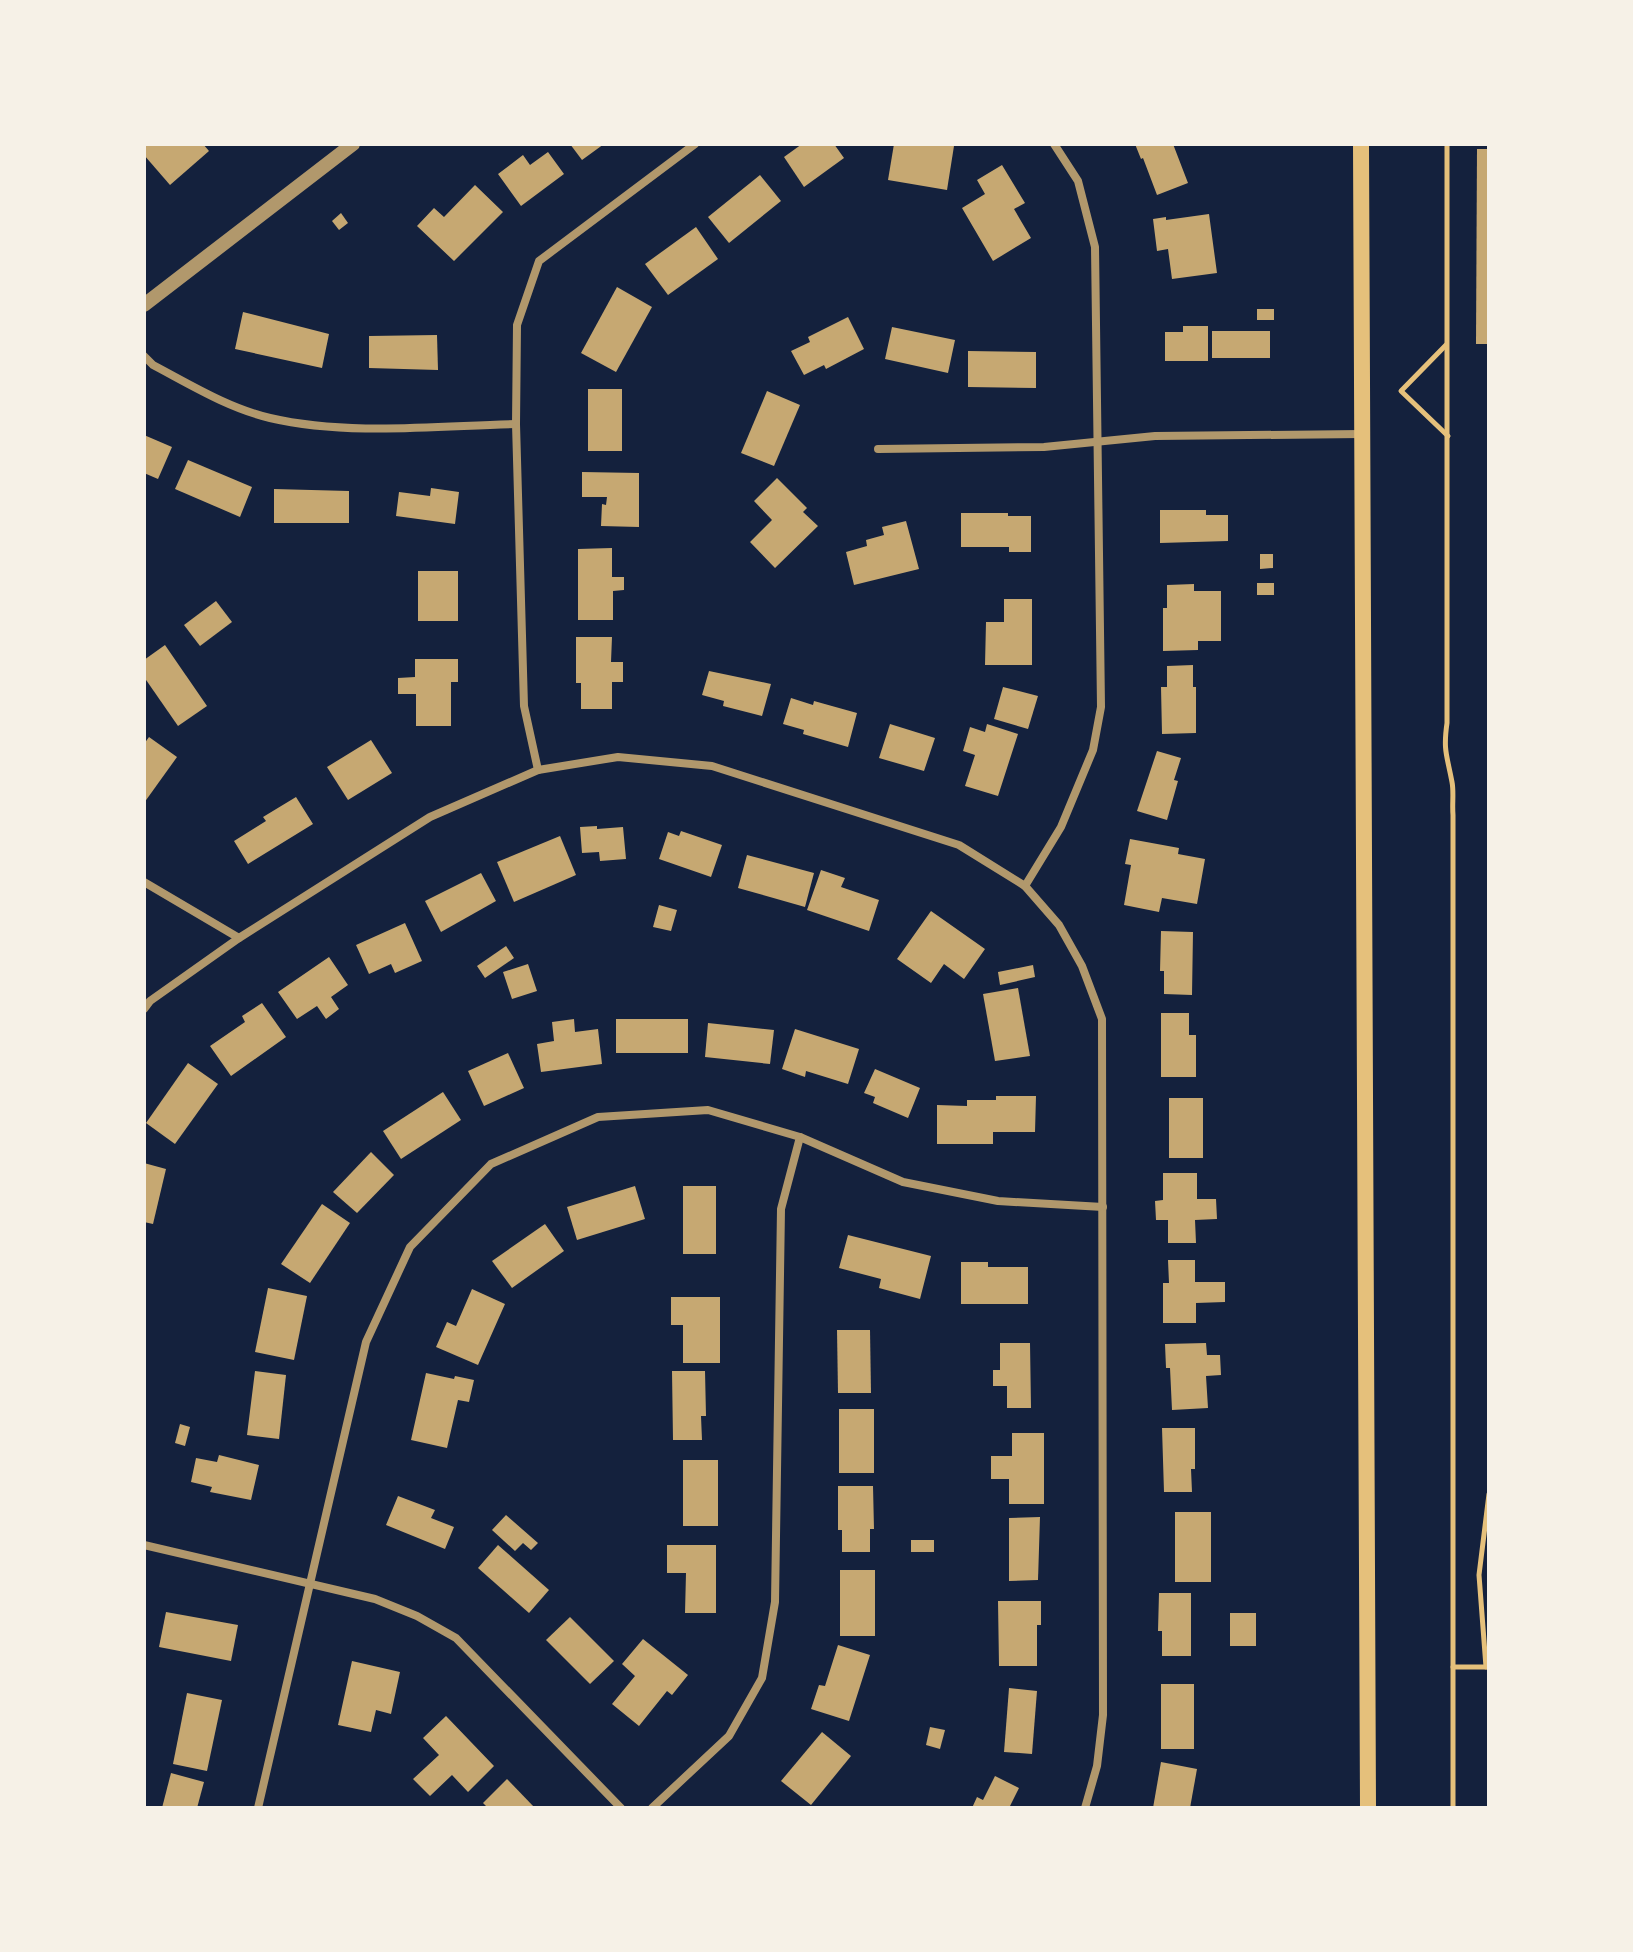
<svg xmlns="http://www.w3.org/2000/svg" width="1633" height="1952" font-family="'Public Sans',sans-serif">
  <rect width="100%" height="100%" fill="#14213d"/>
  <g fill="#c6a872">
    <polygon points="144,144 203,144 209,151 170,185 144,155"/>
    <polygon points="570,144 604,144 582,160"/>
    <polygon points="802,144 834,144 844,158 804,187 784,157"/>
    <polygon points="894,144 954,146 947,190 888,180"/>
    <polygon points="1135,144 1164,144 1165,146 1173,144 1188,183 1157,195 1143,158 1141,159"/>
    <polygon points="1477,149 1489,149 1489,344 1476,344"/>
    <polygon points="548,152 564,174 521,206 498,174 523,155 530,165"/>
    <polygon points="1002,165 1025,203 1014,209 1031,238 993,261 962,208 985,194 977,180"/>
    <polygon points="760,175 781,201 729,243 708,217"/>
    <polygon points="475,185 503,212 454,261 417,226 434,208 444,217"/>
    <polygon points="341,213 348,223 339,230 332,221"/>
    <polygon points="1209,214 1217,273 1172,279 1168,249 1157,251 1153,219 1166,217 1166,220"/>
    <polygon points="696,227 718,259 668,295 645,264"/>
    <polygon points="617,287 652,307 616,372 581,353"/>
    <rect x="1257" y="309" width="17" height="11"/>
    <polygon points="243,312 329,334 322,368 235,349"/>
    <polygon points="848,317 864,349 826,369 824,365 804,375 791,351 810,342 808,337"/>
    <polygon points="1183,326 1208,326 1208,361 1165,361 1165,332 1183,332"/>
    <polygon points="892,327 955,340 948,373 885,359"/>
    <rect x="1212" y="331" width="58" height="27"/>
    <polygon points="437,335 438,370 369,368 369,336"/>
    <polygon points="968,351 1036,352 1036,388 968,387"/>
    <rect x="588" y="389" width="34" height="62"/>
    <polygon points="767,391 800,405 774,466 741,453"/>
    <polygon points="144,435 172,447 158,479 144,473"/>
    <polygon points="188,460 252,487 240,517 175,489"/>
    <polygon points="582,472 639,473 639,527 601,526 602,504 606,505 607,497 582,497"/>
    <polygon points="777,478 807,508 803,512 818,526 775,568 750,542 772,520 754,501"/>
    <polygon points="431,488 459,492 455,524 396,516 399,492 430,496"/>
    <polygon points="274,489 349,491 349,523 274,523"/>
    <polygon points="1160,510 1206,510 1206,515 1228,515 1228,541 1160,543"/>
    <polygon points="961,513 1008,513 1008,516 1031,516 1031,552 1009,552 1009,547 961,547"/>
    <polygon points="906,521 919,569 854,585 846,552 867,546 866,540 884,535 882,527"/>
    <polygon points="612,548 612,577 624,577 624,590 613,591 613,620 578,620 578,549"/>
    <polygon points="1260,554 1273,554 1273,568 1260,569"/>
    <rect x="418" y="571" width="40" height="50"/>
    <rect x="1257" y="583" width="17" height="12"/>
    <polygon points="1194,584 1194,591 1221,591 1221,641 1198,641 1198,650 1163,651 1163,608 1167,608 1167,585"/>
    <polygon points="1004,599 1032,599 1032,665 985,665 986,622 1004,622"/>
    <polygon points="216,601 232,622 200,646 184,625"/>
    <polygon points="576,637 612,637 611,662 623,662 623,682 612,682 612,709 581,709 581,683 576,683"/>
    <polygon points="165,645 207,706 178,726 144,677 144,660"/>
    <polygon points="415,659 458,659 458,682 451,682 451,726 416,726 416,694 398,694 398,678 415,677"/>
    <polygon points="1193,665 1193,687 1196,687 1196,733 1162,734 1161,687 1167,687 1167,666"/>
    <polygon points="709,671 771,684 762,716 723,706 724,701 702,695"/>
    <polygon points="1003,687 1038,696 1028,729 994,719"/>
    <polygon points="791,698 813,705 814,701 857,713 848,747 803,734 804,730 783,724"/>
    <polygon points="890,724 935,738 924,771 879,758"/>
    <polygon points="987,724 1018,734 998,796 965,786 975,755 963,751 970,727 985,732"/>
    <polygon points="149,737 177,757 144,803 144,744"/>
    <polygon points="371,740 392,773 348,800 327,767"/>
    <polygon points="1157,751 1181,758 1174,780 1178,781 1167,820 1137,811"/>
    <polygon points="296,797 313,824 248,864 234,841 266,821 263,817"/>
    <polygon points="597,826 597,829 623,827 626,859 600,861 599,852 582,853 580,827"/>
    <polygon points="681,831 722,845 711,877 659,859 668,832 679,836"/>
    <polygon points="560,836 576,875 514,902 497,862"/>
    <polygon points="1130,839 1179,848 1178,854 1205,859 1197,904 1162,898 1159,912 1124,905 1131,865 1125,864"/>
    <polygon points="747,855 814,873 805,907 738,888"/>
    <polygon points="821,870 845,878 841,887 879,900 869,931 807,910"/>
    <polygon points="481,873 496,901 441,932 425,901"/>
    <polygon points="659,905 677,910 671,931 653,927"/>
    <polygon points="931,911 985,949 964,979 944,964 931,983 897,959"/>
    <polygon points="405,923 422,961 395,973 391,964 369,974 356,945"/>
    <polygon points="1161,931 1193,932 1192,995 1164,994 1164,971 1160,971"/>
    <polygon points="506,946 514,958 485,978 477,966"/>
    <polygon points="329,957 348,985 331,997 339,1009 326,1019 317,1006 297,1019 278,992"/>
    <polygon points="528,964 537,991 512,999 503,972"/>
    <polygon points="1033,965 1035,977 1000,985 998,972"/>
    <polygon points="1018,988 1030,1056 995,1061 983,994"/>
    <polygon points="262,1003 286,1037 231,1076 210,1046 245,1022 242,1016"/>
    <polygon points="1161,1013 1189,1013 1189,1035 1196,1035 1196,1077 1161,1077"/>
    <polygon points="574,1019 575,1032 598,1029 602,1064 541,1072 537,1044 554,1041 552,1022"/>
    <rect x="616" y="1019" width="72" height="34"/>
    <polygon points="708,1023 774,1030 770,1064 705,1057"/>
    <polygon points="795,1029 859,1049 848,1084 806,1071 805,1077 782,1069"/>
    <polygon points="508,1053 524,1088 484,1106 468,1071"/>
    <polygon points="188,1063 218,1084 175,1144 146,1123"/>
    <polygon points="875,1069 920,1088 908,1118 873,1103 875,1097 864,1093"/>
    <polygon points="443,1092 461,1120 401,1159 383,1131"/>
    <polygon points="996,1096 1036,1096 1035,1132 993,1132 993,1144 937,1144 937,1105 967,1106 967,1100 996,1100"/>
    <rect x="1169" y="1098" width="34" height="60"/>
    <polygon points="371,1152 394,1175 357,1213 333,1192"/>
    <polygon points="144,1163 166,1169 153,1224 144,1222"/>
    <polygon points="1163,1173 1197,1173 1197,1199 1216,1199 1217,1219 1195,1220 1196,1243 1168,1243 1168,1220 1156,1220 1155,1201 1163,1200"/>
    <polygon points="635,1186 645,1219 577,1240 567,1207"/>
    <rect x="683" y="1186" width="33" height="68"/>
    <polygon points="322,1204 350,1223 310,1283 281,1264"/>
    <polygon points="545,1224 564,1251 512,1288 492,1261"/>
    <polygon points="848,1235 931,1256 920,1299 879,1288 881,1279 839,1268"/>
    <polygon points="1168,1260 1195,1260 1195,1282 1225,1282 1225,1302 1196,1303 1196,1323 1163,1323 1163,1283 1169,1283"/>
    <polygon points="961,1262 988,1262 988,1267 1028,1267 1028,1304 961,1304"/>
    <polygon points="268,1288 307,1296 294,1360 255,1352"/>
    <polygon points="472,1289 505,1304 478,1365 436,1347 447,1322 456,1326"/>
    <polygon points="671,1297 720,1297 720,1363 683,1363 683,1325 671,1325"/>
    <polygon points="837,1330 870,1330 871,1393 838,1393"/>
    <polygon points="1000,1343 1030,1343 1031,1408 1007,1408 1007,1386 993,1386 993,1370 1000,1370"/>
    <polygon points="1206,1343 1207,1355 1220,1355 1221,1375 1206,1376 1208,1408 1172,1410 1170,1368 1166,1368 1165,1344"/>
    <polygon points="255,1371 286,1375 279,1439 247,1435"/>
    <polygon points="672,1371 705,1371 706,1416 701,1416 702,1440 673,1440"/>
    <polygon points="426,1373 454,1379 455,1376 474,1380 469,1402 458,1400 447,1448 411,1440"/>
    <rect x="839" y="1409" width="35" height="64"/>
    <polygon points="180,1424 190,1427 185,1446 175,1443"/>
    <polygon points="1162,1428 1195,1428 1195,1469 1191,1469 1192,1492 1164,1492"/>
    <polygon points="1012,1433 1044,1433 1044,1504 1009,1504 1009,1479 991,1479 991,1456 1012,1456"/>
    <polygon points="219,1455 259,1465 251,1500 210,1492 212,1487 191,1482 196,1458 217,1462"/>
    <rect x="683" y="1460" width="35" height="66"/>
    <polygon points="838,1486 873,1486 874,1529 870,1529 870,1552 842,1552 842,1530 838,1530"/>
    <polygon points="398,1496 435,1510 431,1518 454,1527 445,1549 386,1525"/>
    <rect x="1175" y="1512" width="36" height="70"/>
    <polygon points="506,1515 538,1543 531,1550 523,1543 515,1551 492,1530"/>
    <polygon points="1040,1517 1038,1580 1009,1581 1009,1518"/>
    <rect x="911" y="1540" width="23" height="12"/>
    <polygon points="498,1545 549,1590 529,1613 478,1568"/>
    <polygon points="667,1545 716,1545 716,1613 685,1613 686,1573 667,1573"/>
    <rect x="840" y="1570" width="35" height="66"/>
    <polygon points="1159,1593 1191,1593 1191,1656 1162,1656 1162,1631 1158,1631"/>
    <polygon points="998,1601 1041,1601 1041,1625 1037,1625 1037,1666 999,1666"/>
    <polygon points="166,1612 238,1625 231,1661 159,1647"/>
    <rect x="1230" y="1613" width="26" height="33"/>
    <polygon points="570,1617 614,1661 590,1684 546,1640"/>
    <polygon points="643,1639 688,1675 672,1695 667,1691 639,1726 612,1704 635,1676 622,1664"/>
    <polygon points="838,1645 870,1655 849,1721 811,1709 819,1685 825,1686"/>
    <polygon points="352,1661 400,1672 391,1714 376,1710 371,1732 338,1725"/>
    <rect x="1161" y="1684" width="33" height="65"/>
    <polygon points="1009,1688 1037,1691 1032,1754 1004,1752"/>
    <polygon points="187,1693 222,1700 207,1771 173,1764"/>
    <polygon points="446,1716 494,1766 468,1792 452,1775 430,1796 413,1779 439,1755 423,1738"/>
    <polygon points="930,1727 945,1730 940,1749 926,1745"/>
    <polygon points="822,1732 851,1756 811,1805 781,1781"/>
    <polygon points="1161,1762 1197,1769 1190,1808 1153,1808"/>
    <polygon points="171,1773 204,1782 197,1808 162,1808"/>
    <polygon points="995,1776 1019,1788 1009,1808 972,1808 977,1797 983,1800"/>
    <polygon points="507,1779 535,1808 488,1808 483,1803"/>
  </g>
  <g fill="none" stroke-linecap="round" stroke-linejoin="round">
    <g stroke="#e5c07b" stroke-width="5">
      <path d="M1447,144V723C1443,751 1447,755 1452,782C1454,792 1452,804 1453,815V1808"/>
      <polyline points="1446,345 1401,391 1448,436"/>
      <polyline points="1453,1667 1488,1667"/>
      <polyline points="1486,1667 1479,1575 1489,1494"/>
    </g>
    <g stroke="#b1986c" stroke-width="8">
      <path d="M144,356L153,365C191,385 228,408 270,418C348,436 437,426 516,424"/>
      <polyline points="878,449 1044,447 1155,436 1362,434"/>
      <polyline points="538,770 524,706 516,424 517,325 539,261 695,144"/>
      <polyline points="144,882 239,938"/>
      <polyline points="1025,886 1061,827 1093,750 1101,707 1095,247 1078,181 1054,144"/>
      <polyline points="144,1009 150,1001 239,938 430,817 538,770 618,757 712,766 959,845 1025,886 1059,925 1082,966 1102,1019 1103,1715 1097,1766 1085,1808"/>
      <polyline points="144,1545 375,1599 417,1616 456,1638 621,1808"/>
      <polyline points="258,1808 366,1342 410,1247 491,1164 598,1117 708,1110 800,1137 903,1182 998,1201 1103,1207"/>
      <polyline points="652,1808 729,1736 762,1678 775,1602 781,1209 800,1137"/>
    </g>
    <polyline stroke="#b1986c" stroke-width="14" points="144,305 353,144"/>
    <polyline stroke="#e5c07b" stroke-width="16" points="1361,144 1368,1808"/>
  </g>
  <rect width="1633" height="1952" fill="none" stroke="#f6f1e7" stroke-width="292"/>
</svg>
